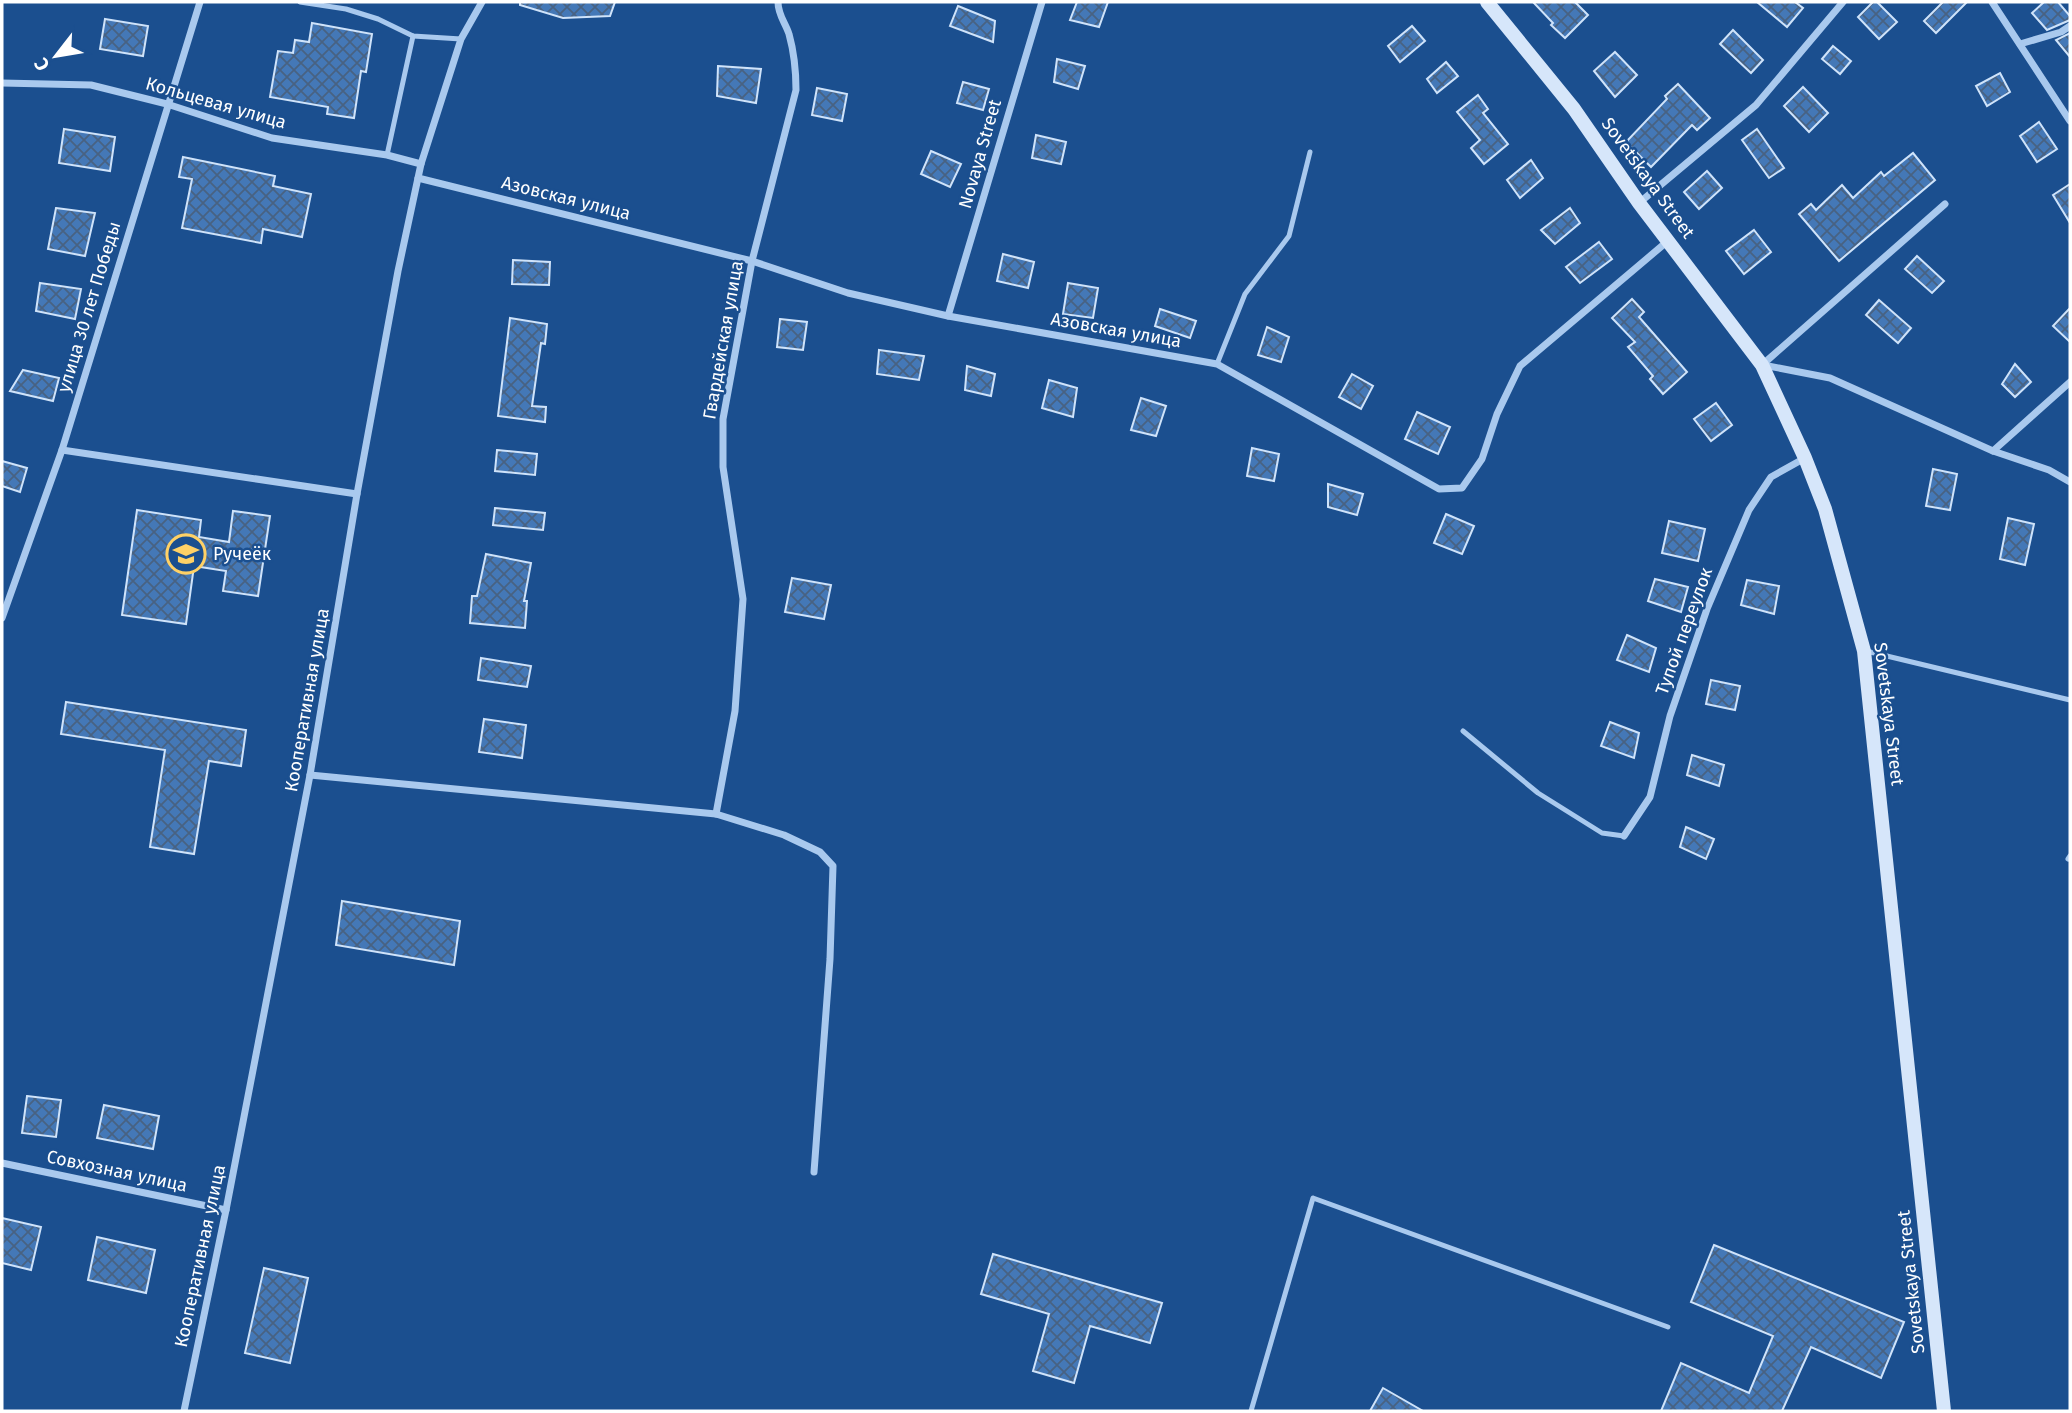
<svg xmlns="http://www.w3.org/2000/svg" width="2072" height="1413" font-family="'Fira Sans',sans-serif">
  <defs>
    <pattern id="building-cross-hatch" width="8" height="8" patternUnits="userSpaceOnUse" patternTransform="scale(1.75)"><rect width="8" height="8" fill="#4478b7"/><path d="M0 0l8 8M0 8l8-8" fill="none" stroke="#486282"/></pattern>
  </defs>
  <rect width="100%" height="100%" fill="#1b4f8f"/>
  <g fill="url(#building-cross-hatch)" stroke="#cfe3fa" stroke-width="2">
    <polygon points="520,2 615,2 610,16 563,18 520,5"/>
    <polygon points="1077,2 1108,2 1099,27 1070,20"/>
    <polygon points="1533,2 1575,2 1588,15 1565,38 1551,25 1553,23"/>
    <polygon points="1757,2 1795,2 1803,8 1787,27"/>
    <polygon points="1873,2 1877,2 1897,22 1879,39 1858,17"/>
    <polygon points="1943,2 1967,2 1936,33 1924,21"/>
    <polygon points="2044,2 2058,2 2070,16 2070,20 2047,30 2032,13"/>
    <polygon points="958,6 995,21 993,42 950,26"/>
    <polygon points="105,19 148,26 143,56 100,49"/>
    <polygon points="312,23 372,34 366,72 361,71 354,118 327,114 328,107 270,97 278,51 293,53 295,40 309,42"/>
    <polygon points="1412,26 1425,41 1400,62 1388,46"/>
    <polygon points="1733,30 1763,60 1751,73 1720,44"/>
    <polygon points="2070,33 2070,57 2056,40"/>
    <polygon points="1833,46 1851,61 1840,74 1822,59"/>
    <polygon points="1615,52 1637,75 1615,97 1594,71"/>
    <polygon points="1057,59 1085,66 1078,89 1054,82"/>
    <polygon points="1446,62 1458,76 1437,93 1427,79"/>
    <polygon points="718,66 761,69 756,103 717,96"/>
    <polygon points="2000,73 2010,92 1987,106 1976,86"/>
    <polygon points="963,82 989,89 983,110 957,103"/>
    <polygon points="1678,84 1710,118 1697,130 1692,125 1651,167 1626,142 1667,99 1665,96"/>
    <polygon points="1803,87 1828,113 1809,132 1784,106"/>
    <polygon points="817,88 847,94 842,121 812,115"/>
    <polygon points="1478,95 1488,109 1483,113 1508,144 1484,164 1471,148 1480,140 1457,112"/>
    <polygon points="2039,122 2057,149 2037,162 2020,136"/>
    <polygon points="64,129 115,137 110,171 59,163"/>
    <polygon points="1757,129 1784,168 1769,178 1742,140"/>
    <polygon points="1036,135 1066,142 1061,164 1032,158"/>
    <polygon points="931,151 961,164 950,187 921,174"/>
    <polygon points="1913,153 1935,180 1839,261 1799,214 1811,204 1816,210 1842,185 1853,198 1881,172 1884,176"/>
    <polygon points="183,157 275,176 273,186 311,194 302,237 263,229 261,243 182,228 192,179 179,177"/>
    <polygon points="1531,160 1543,178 1520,198 1507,180"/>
    <polygon points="1707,171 1722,188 1699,209 1684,192"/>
    <polygon points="2070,184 2070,223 2053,195"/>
    <polygon points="56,208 95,213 85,256 48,249"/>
    <polygon points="1570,208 1580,223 1555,244 1541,230"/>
    <polygon points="1754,230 1771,252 1744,274 1726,251"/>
    <polygon points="1599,242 1612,259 1580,283 1566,267"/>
    <polygon points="1003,254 1034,262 1028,288 997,281"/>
    <polygon points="1917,256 1944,281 1932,293 1905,269"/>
    <polygon points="513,260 550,262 549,285 512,284"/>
    <polygon points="40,283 81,289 75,319 36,311"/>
    <polygon points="1068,283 1098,288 1093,318 1063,314"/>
    <polygon points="1632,299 1644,312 1639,317 1687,372 1663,394 1650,379 1653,376 1628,347 1635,342 1612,318"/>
    <polygon points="1879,300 1911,328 1898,343 1866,315"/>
    <polygon points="2070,308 2070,342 2053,326"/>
    <polygon points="1160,309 1196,321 1190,338 1155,326"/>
    <polygon points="510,318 547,324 545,344 541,343 532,406 546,407 545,422 498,416"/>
    <polygon points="780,319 807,322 803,350 777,347"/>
    <polygon points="1267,327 1289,337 1281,362 1258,355"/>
    <polygon points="879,350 924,356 919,380 877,374"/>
    <polygon points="2015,364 2031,382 2015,397 2002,384"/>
    <polygon points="967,366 995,374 991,396 965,390"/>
    <polygon points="23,370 59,378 53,401 10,391"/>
    <polygon points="1352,374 1373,386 1361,409 1339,397"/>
    <polygon points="1049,380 1077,388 1073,417 1042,408"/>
    <polygon points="1141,398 1166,406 1156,436 1131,430"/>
    <polygon points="1716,403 1732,425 1711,441 1694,419"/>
    <polygon points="1417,412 1450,427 1438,454 1405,439"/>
    <polygon points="1252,448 1279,454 1274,481 1247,476"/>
    <polygon points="497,450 537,454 535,475 495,471"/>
    <polygon points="2,461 27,468 20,492 2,486"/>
    <polygon points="1933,469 1957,474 1950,510 1926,506"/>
    <polygon points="1328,484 1363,494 1357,515 1328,507"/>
    <polygon points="495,508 545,513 543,530 493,525"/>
    <polygon points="137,510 201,520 199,537 229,542 233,511 270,516 258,596 223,591 226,571 194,566 186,624 122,615"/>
    <polygon points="1446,514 1474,526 1462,554 1434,543"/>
    <polygon points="2008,518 2034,524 2025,565 2000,559"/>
    <polygon points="1669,521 1705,529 1698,561 1662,553"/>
    <polygon points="486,554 531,563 524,601 527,601 525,628 470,623 472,596 477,596"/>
    <polygon points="792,578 831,585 824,619 785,612"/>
    <polygon points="1655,579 1688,587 1681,612 1648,601"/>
    <polygon points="1747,580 1779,586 1774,614 1741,605"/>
    <polygon points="1627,635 1656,648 1649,672 1617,660"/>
    <polygon points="481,658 531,666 527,687 478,680"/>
    <polygon points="1711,680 1740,686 1735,710 1706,704"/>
    <polygon points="66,702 246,730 241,766 209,761 194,854 150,847 165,750 61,734"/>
    <polygon points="484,719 526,725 522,758 479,752"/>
    <polygon points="1610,722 1639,733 1634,758 1601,746"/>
    <polygon points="1692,755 1724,765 1719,786 1687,775"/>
    <polygon points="1686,827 1714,839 1706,859 1680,847"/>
    <polygon points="342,901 460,921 454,965 336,945"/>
    <polygon points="27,1096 61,1100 56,1137 22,1133"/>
    <polygon points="104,1105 159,1116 153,1149 97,1138"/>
    <polygon points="2,1218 41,1227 31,1270 2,1263"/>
    <polygon points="97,1237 155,1250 146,1293 88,1280"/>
    <polygon points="1714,1245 1904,1322 1881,1378 1811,1347 1782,1411 1661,1411 1681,1363 1749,1393 1773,1336 1691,1302"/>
    <polygon points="993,1254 1162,1303 1150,1343 1090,1326 1074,1383 1033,1371 1049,1314 981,1294"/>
    <polygon points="264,1268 308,1278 290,1363 245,1353"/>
    <polygon points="1383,1388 1423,1411 1370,1411"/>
  </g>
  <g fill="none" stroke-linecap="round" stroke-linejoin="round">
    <g stroke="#a9c9ee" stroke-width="5">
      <polyline points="300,2 346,9 378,19 413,36 461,39"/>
      <polyline points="387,155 413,36"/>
      <polyline points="1217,364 1245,294 1289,236 1310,152"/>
      <polyline points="1866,651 2070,700"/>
      <polyline points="1463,731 1538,793 1602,833 1624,836"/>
      <polyline points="2068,859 2070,856"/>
      <polyline points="1251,1411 1313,1198 1668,1327"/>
    </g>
    <g stroke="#a9c9ee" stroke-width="7">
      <polyline points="1992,2 2070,121"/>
      <polyline points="2020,44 2061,32 2070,26"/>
      <polyline points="2,83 91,85 167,104 272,138 387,155 421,164"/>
      <polyline points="418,178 752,261 848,293 948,316 1217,364 1439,489 1462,488 1482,459 1497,414 1520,366 1669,240"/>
      <polyline points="1639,203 1756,105 1843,2"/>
      <polyline points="948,316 1042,2"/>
      <polyline points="1762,365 1945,204"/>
      <polyline points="1763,365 1830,378 1993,451 2049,470 2070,482"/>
      <polyline points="62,450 357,494"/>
      <polyline points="1993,451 2070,382"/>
      <polyline points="2,618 62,450 200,2"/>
      <polyline points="310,775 716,814 784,835 820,852 833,866 830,959 814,1172"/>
      <path d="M716,814L735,711L743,599L723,467V419L752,261L796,90C796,71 794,52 789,34C785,22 778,15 778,2"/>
      <polyline points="1624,836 1650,797 1670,716 1707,609 1749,510 1771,477 1805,458"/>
      <polyline points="2,1163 226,1210"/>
      <polyline points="184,1411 226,1210 310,775 357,494 398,271 421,164 461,39 482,2"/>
    </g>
    <polyline stroke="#d6e6fa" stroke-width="14" points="1487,2 1574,109 1639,203 1762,365 1805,458 1825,509 1864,651 1944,1411"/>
  </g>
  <defs>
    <g id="school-ring" transform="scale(2.0125)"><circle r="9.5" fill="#1b4f8f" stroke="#ffd166" stroke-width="1.5"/><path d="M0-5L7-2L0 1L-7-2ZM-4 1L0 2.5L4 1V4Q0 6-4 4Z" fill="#ffd166"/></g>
  </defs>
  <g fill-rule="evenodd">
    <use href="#school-ring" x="186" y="554"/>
  </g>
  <g text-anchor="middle" stroke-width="5" stroke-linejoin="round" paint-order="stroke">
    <g font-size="18" fill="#fff" stroke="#1b4f8f">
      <text transform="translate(216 103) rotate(16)" y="6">Кольцевая улица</text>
      <text transform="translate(980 154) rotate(-74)" y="6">Novaya Street</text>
      <text transform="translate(1648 178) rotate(54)" y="6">Sovetskaya Street</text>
      <text transform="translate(566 198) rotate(14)" y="6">Азовская улица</text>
      <text transform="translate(89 307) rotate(-73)" y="6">улица 30 лет Победы</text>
      <text transform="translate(1116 330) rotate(10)" y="6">Азовская улица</text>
      <text transform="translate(723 340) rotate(-80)" y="6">Гвардейская улица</text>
      <text transform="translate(1684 631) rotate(-70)" y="6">Тупой переулок</text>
      <text transform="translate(307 700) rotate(-80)" y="6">Кооперативная улица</text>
      <text transform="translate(1889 714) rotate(83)" y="6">Sovetskaya Street</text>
      <text transform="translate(117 1171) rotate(12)" y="6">Совхозная улица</text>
      <text transform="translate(200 1256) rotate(-78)" y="6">Кооперативная улица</text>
      <text transform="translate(1911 1282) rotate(-96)" y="6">Sovetskaya Street</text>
    </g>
    <g font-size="18" fill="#fff" stroke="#1b4f8f" text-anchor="start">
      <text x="213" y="560">Ручеёк</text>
    </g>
  </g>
  <rect width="2072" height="1413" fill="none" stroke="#ffffff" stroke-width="7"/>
  <g transform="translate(56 56) rotate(239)" stroke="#1b4f8f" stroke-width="5" paint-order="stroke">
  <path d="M0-5L12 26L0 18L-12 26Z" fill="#ffffff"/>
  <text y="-10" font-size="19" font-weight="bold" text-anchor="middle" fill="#ffffff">С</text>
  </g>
</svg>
